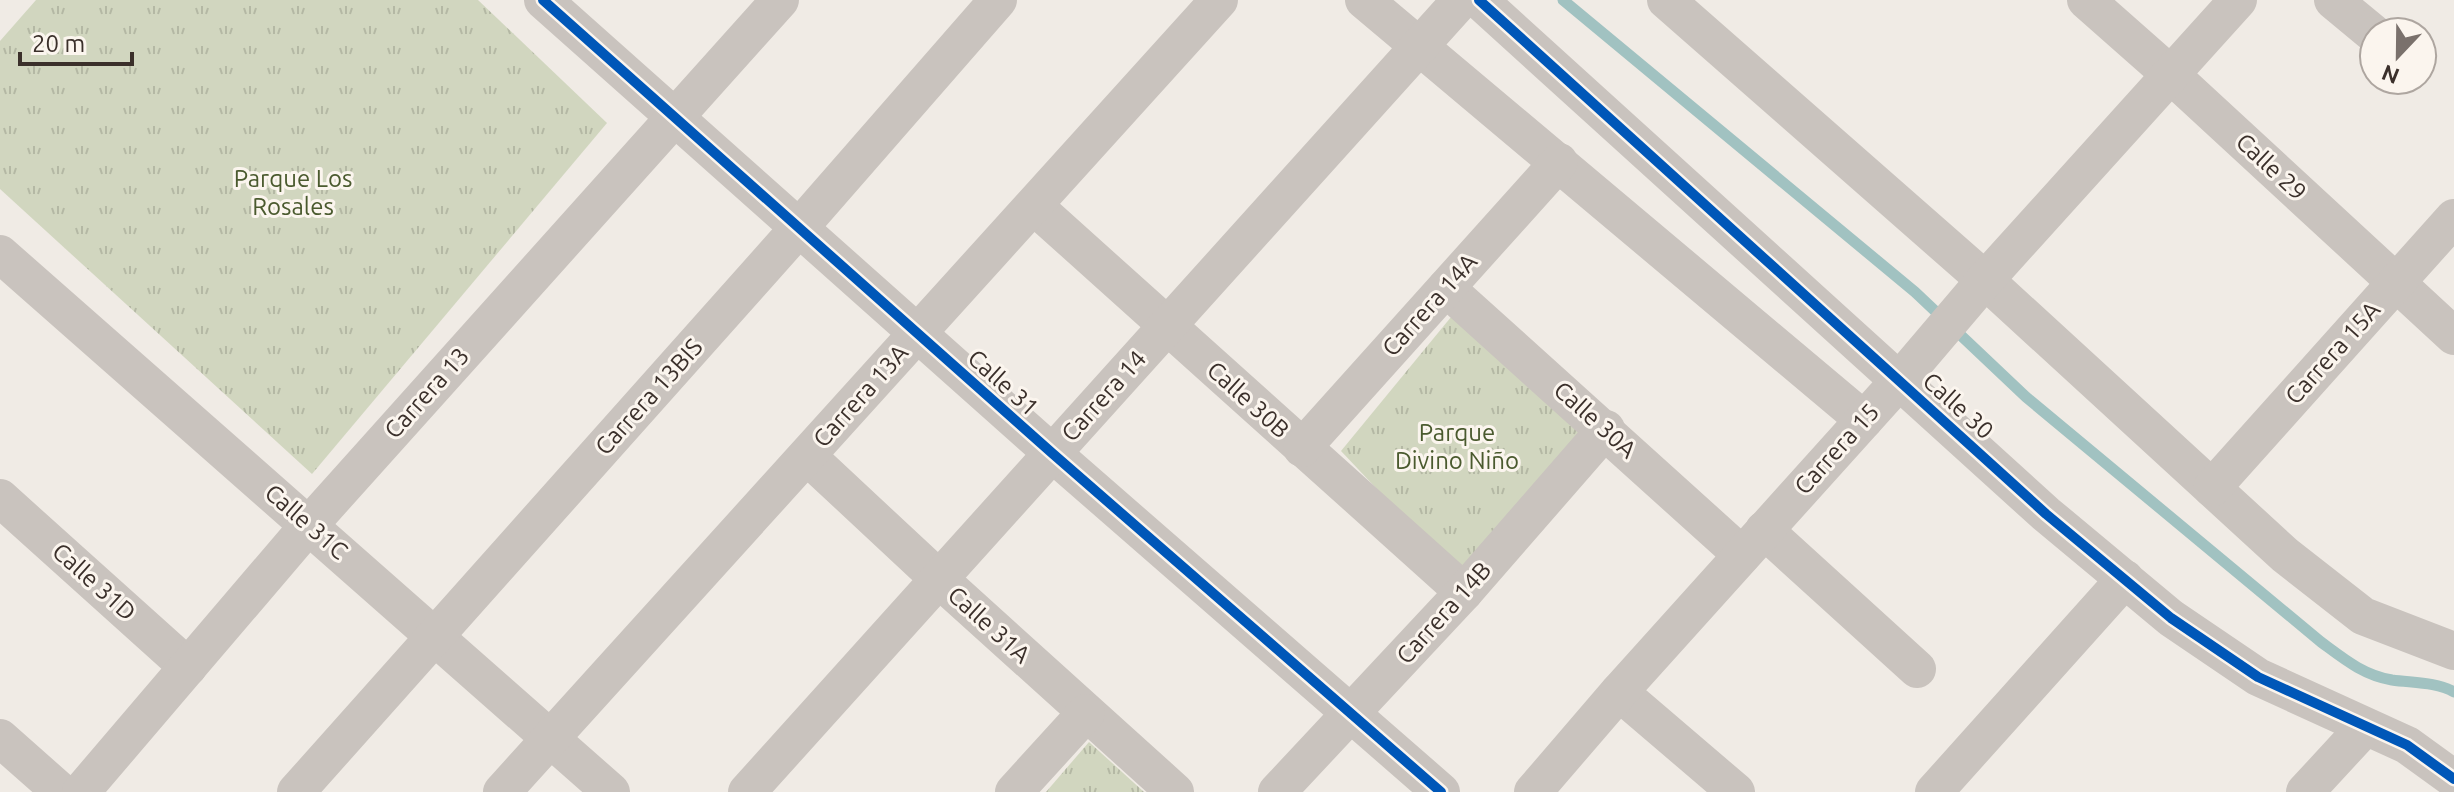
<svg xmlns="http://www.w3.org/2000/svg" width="2454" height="792" font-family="Ubuntu,sans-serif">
  <defs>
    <pattern id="park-tufts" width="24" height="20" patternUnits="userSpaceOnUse" patternTransform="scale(2)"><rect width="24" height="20" fill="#d1d6bf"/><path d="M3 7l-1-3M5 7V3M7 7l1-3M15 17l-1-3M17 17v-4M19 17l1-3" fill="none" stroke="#b4b8a4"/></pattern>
  </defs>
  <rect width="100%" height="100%" fill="#f0ebe5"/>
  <g fill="url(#park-tufts)">
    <polygon points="36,0 478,0 607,123 312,474 0,189 0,41"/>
    <polygon points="1456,311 1588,430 1460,577 1341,451"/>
    <polygon points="1089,742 1144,792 1046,792"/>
  </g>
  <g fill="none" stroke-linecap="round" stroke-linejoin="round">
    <path stroke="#a1c2c1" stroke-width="11" d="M1563,0L1915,292L2026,397L2321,642C2344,659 2363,675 2392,680C2413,683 2436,682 2454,692"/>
    <g stroke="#c9c3be" stroke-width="38">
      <polyline points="543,0 1052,453 1441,792"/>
      <polyline points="1364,0 1864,420"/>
      <polyline points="1479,0 2046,514 2171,618 2258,677 2407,745 2454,779"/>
      <polyline points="1666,0 1985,280 2285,555 2363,616 2454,651"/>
      <polyline points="2086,0 2171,75 2454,336"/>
      <polyline points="2333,0 2374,34"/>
      <polyline points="1034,206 1464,592"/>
      <polyline points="0,254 611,792"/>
      <polyline points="1446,288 1742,555"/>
      <polyline points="1302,448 1559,162"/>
      <polyline points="807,456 939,579 1175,792"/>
      <polyline points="2212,488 2454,218"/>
      <polyline points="0,498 188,667"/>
      <polyline points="1764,530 1917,669"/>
      <polyline points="1619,692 1736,792"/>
      <polyline points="0,738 61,792"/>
      <polyline points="81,792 309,525 780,0"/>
      <polyline points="296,792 798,229 998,0"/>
      <polyline points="502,792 1219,0"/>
      <polyline points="747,792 1461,0"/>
      <polyline points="1014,792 1086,713"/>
      <polyline points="1277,792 1464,592 1606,429"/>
      <polyline points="1533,792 1619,692 1900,380 1985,280 2238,0"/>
      <polyline points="1934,792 2125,579"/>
      <polyline points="2305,792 2365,727"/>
    </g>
    <g stroke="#fbf5ee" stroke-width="15">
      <g id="cycleway">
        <polyline points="543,0 1052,453 1441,792"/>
        <polyline points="1479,0 2046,514 2171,618 2258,677 2407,745 2454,779"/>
      </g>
    </g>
    <use href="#cycleway" stroke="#0057b8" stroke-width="10"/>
  </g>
  <g text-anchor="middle" stroke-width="6" stroke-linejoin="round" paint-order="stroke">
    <g font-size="24" fill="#3b302b" stroke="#fbf5ee">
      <text transform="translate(2271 167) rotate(43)" y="8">Calle 29</text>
      <text transform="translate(1430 305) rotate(-48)" y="8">Carrera 14A</text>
      <text transform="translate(2333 353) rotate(-48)" y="8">Carrera 15A</text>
      <text transform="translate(1003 383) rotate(42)" y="8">Calle 31</text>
      <text transform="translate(427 393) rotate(-48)" y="8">Carrera 13</text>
      <text transform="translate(861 396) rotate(-48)" y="8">Carrera 13A</text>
      <text transform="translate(1104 396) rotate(-48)" y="8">Carrera 14</text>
      <text transform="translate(649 397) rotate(-48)" y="8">Carrera 13BIS</text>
      <text transform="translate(1248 400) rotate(42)" y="8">Calle 30B</text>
      <text transform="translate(1958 406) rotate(42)" y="8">Calle 30</text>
      <text transform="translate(1595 420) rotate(42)" y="8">Calle 30A</text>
      <text transform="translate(1837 449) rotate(-48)" y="8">Carrera 15</text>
      <text transform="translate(306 522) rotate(41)" y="8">Calle 31C</text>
      <text transform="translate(94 582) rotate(42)" y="8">Calle 31D</text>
      <text transform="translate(1444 613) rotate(-48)" y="8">Carrera 14B</text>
      <text transform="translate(989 625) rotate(42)" y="8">Calle 31A</text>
    </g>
    <g font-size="24" fill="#4a5a2e" stroke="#fbf5ee">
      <text x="293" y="187">Parque Los<tspan x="293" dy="28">Rosales</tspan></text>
      <text x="1457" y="441">Parque<tspan x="1457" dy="28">Divino Niño</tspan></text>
    </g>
  </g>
  <g transform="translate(2398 56) rotate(202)"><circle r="38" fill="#fbf5ee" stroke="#aea6a0" stroke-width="2"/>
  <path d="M0-6L14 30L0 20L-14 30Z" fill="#7a716c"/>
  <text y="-12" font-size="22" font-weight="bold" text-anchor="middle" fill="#3b302b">N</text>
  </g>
  <path d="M20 52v12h112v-12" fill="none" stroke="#3b302b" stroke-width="4"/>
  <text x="32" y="52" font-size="24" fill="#3b302b" stroke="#fbf5ee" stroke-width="6" paint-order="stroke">20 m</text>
</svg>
